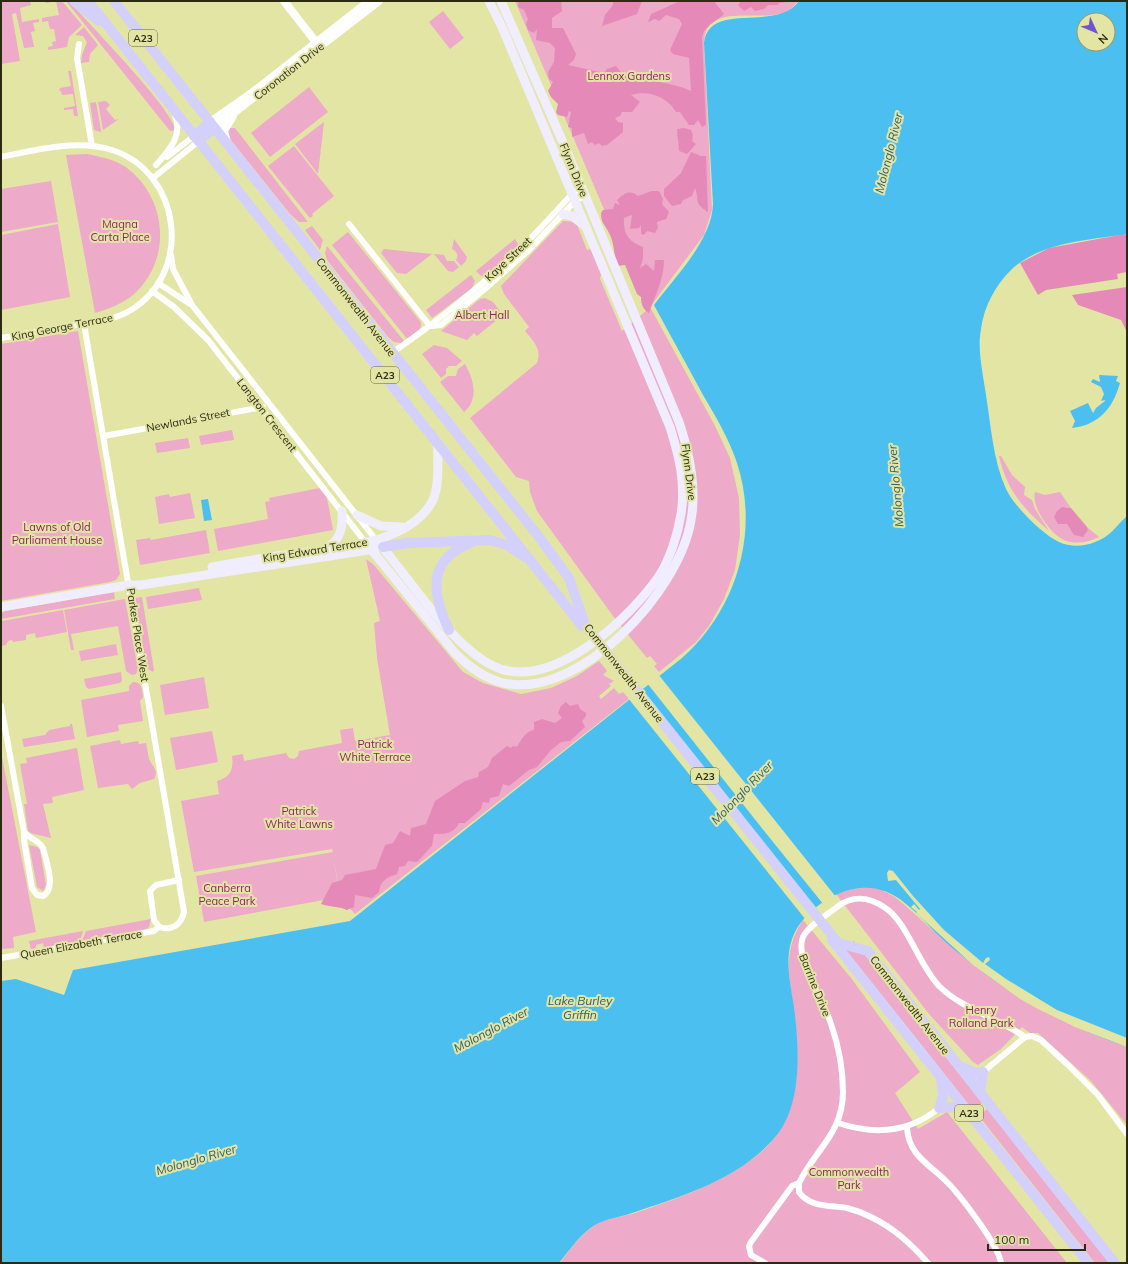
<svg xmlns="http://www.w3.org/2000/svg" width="1128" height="1264" font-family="Mulish,sans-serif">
  <rect width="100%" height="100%" fill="#e3e5a5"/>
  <g fill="#edaac9">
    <polygon points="1,1 30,1 31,5 20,8 22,22 39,19 39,22 33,23 35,31 31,32 34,47 24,48 16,13 12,14 20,61 1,64"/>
    <polygon points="45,1 62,1 82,25 69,37 67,47 48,50 48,47 53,46 52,42 56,41 54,29 50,29 48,21 42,22 42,18 59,15 56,1 46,3"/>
    <path d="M66,1H69C87,22 174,110 175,130L170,131Z"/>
    <path d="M515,1H798C794,6 789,11 783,13C757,22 703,1 704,45L712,210L704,235L650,307L714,424L730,458L739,498L740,535L735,570L724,599L709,626L696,642L659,672L654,666L657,664L650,656L647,658L613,616L537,511L530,492L529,481L516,477L470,418L537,363C542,349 534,342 525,331L529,327L504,294L501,286L563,221L576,222L587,250L591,249L601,274L600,279L622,331L647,310Z"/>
    <polygon points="443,11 464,38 450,49 429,22"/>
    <polygon points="84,27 98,45 90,54 89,62 81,63 82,55 87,42 83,36 75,35"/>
    <polygon points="68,71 71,71 78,116 74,116 73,109 64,110 64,108 75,106 73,94 62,95 61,91 59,91 60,88 71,86"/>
    <polygon points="309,87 328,112 270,157 251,133"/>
    <polygon points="106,101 110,105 106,109 115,120 119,119 103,130 98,102"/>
    <polygon points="96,102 101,130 101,132 94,130 90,103"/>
    <polygon points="324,122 318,174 295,144"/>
    <polygon points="227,128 235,128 308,222 299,222 290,214 230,139"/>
    <polygon points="294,146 334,196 312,214 313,216 310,218 268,166"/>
    <path d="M87,154C101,157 115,159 127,168C168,199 172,261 133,295C122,304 108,309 95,313L66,155Z"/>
    <polygon points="51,181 58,222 1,232 1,189"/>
    <polygon points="58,224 70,297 1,310 1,235"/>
    <polygon points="312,226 323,240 320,250 305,230"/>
    <path d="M348,232L420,321C424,330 414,335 408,340L332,245Z"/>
    <path d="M454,239L467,257L466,261L461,266L456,260C459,256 457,251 452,249Z"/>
    <polygon points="515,239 518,244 516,249 486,276 481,276 476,271"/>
    <polygon points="327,246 404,341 402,343 394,342 388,337 327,260 325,253"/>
    <polygon points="384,249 432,254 406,274 397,273 381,253"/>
    <polygon points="434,254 444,255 447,261 454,261 459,267 453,272 448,271"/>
    <polygon points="471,275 475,281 472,288 432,318 426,310"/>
    <polygon points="485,298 493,302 503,315 477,336 474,333 467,340 441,331 480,299"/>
    <polygon points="78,331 120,574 116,580 110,582 1,601 1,344"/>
    <polygon points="434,345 447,348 462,361 456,366 449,366 446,369 446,374 441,378 422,354"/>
    <path d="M465,364C473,378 480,399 464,412L440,382L448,376H456L458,369Z"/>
    <polygon points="232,430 234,440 201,445 199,436"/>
    <polygon points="188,438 190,448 157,453 155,443"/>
    <path d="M999,456H1001L1012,475L1025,487L1024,495L1032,500L1035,509L1049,531C1023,508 1007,491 999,456Z"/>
    <polygon points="325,487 333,530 218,551 214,529 268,519 265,502 270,501 269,498"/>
    <path d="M1035,492L1045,495L1060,492L1071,508L1066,507L1067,524L1070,529L1088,531L1087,527L1099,537C1088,543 1073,545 1062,539C1049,532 1031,506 1035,492Z"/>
    <polygon points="190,493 195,518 159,524 155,497 169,494 170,497"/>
    <polygon points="206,530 210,553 140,565 136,540 150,538 151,540"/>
    <path d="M366,559L373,564L463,672L483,683L521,694L551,688L577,676L599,661L607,671L603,675L614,681L609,684L611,686L599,696L601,699L614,688L619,694L623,692L629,699L355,914L341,899L333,856L340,897L204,922L196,876L333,852L332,849L194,872L181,801L219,794L217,781C230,778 234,769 232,756L243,754L244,761L286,753L289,758L294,759L298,756L299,751L342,743L340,730L353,728L355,741L390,735L377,658L374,623L380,621Z"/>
    <polygon points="199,588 202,600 148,609 146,597"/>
    <polygon points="114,592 115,599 1,619 1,613 5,611"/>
    <polygon points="142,597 154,670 153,672 148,669 146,664 135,600 135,598"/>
    <polygon points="125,599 138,669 136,674 132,675 126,671 118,626 71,634 74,650 71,650 64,610"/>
    <polygon points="63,610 67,632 36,638 35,633 26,635 26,640 13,642 12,640 8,641 6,645 1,646 2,621"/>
    <polygon points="116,644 118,655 81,661 79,651"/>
    <polygon points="121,672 122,681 120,683 89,689 86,687 84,679"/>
    <polygon points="204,677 209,708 165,715 160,685"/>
    <path d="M133,682C142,681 142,690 143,697L140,701L143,721L118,725L119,731L87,737L81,700L129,691V686Z"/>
    <polygon points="70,724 72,724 75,739 24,747 22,739 45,735 49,730 70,726"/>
    <polygon points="212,731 218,762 176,770 170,738"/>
    <path d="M120,740L121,744L138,741L139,744L146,743C147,748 148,754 149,759C152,766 159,770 154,779L140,783L132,789L128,784L98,788L90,746Z"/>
    <polygon points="77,748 84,790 52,797 53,803 43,804 51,838 30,833 28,831 24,804 27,804 20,764 27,763 26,758"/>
    <polygon points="1,752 36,932 13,937 14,948 1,949"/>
    <polygon points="29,845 37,847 40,850 46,885 43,891 37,887"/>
    <path d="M870,887L880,889L895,897C922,919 946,944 974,965C1020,1001 1071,1028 1127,1047V1125L1091,1081L1038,1033H1030L1022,1027L1001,1049L978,1065L973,1062L929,1014L836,894L853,889Z"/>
    <polygon points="151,919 149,927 144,931 82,941 86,931"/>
    <path d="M803,920L851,978L920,1072L895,1093L918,1129L947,1112L1067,1263H560C570,1250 580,1235 594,1226C604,1219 620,1217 632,1214C678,1198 750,1175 778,1133C800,1101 799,1057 795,1019C791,983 780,954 803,920Z"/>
    <polygon points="83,931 80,941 44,948 43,943 36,945 36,948 31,949 29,941"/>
    <polygon points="854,941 982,1103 973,1110 845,949"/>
    <polygon points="987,1109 1110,1263 1095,1263 979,1116"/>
  </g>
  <g fill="#e58ab8">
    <path d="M519,1H561L562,11L552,18V28H563L576,54L574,60L568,65L604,73L607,69L616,66L623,75L632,72C650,83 672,82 691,91L689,58L673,54L670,50L682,24L679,19L666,15L659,21L655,19L648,22L651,14L680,1H714L724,14C715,23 705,24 702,38L706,125L702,127L698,120L694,125H689L680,112H676C666,96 649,90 631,95L640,102L632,112H622L620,116L615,118L618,122L623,123V132L607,145L602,146L599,143L595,145L592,142L588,144L584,133L572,137V128L568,127L571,112L569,111L567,117L558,115L556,112L558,104L551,97L548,91L553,82L549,79L548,72L554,62L555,48L550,43L536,40L537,29L534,33L528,30L526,24L528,19L524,10L518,7Z"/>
    <polygon points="613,1 642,1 637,14 602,26 605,15 613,5"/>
    <polygon points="741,1 787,1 787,2 779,3 778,5 768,5 764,9 755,11 751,7 744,11 738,5"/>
    <path d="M684,128L691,130L693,135L692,141L696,144L687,154L679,151C679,143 677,137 677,129Z"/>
    <path d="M691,152L701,156H706L708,212C693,202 700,202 695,188L692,196L683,200L681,204L672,206L664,196V189L681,173Z"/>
    <path d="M652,191H659L663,199L662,204L669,212L666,219L657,222L658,228L655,233L647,231L644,235L641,234V225L639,228L630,229L632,215L624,218C623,233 628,242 643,247V258L640,268L646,264L654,271L655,260H664C664,280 655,295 649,313C643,309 641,305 641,297L637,294L625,265L618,266C613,256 615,243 609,233C605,224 601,224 601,213L603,210L613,209L615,203L620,205L617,200C624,194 629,189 638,196Z"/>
    <polygon points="1125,234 1127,237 1127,272 1117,274 1118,279 1046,290 1038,295 1020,263 1049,248"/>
    <polygon points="1127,287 1127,332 1121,320 1078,305 1072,295"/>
    <polygon points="1062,507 1071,508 1087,527 1088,530 1083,537 1074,535 1067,524 1058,524 1054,517 1057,511"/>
    <path d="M566,702L570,706L578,704L580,709L586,713V716L582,721L585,727L570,741L561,742L551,750L537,767L529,770L509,786L503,784L499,796L490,798L489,803L483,802L481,809L465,823H459C454,834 444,834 434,834L432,846C426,851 423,857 417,862L408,861L405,866L399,867L397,874C387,877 380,881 379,892L372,898L355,895L354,907L347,910C338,906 330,907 321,904L332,883L342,880L345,875L376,869L385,845L393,843L400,831L410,836L411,828L426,824L435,801L465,781L478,777L479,772L488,767L492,758L507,746L511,748L513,746L517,747C521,740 526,731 534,730V722L542,719L555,723L562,718L558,713L561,706Z"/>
  </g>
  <g fill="#4bc0f0" fill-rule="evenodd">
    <path d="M799,1H1127V234C1089,240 1043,242 1013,268C996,284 984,306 981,329C977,350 983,373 986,395C991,426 993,460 1006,489C1014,506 1042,534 1059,542C1070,547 1083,547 1095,542C1110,537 1116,526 1127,516V1047C1071,1028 1017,1000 971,963C960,954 948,945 938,935C922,919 903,896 881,890C850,880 811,904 796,930C783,954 790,981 794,1007C799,1046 803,1104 776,1136C741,1179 682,1196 632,1213C621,1217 605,1219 595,1225C580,1234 570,1250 559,1263H1V981L16,979L64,995L73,970L350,921L682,658C736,610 760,533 737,463C729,439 716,417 703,395C687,365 670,335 654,305C675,277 712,240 713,204L704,43C709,0 777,33 799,1ZM1084,20H1108V44H1084Z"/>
    <path d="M1099,375L1118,376L1116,381L1120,383C1113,408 1099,425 1072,428L1075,421L1070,411L1088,403L1093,413L1096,408L1105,401V400L1101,401L1104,394L1101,387L1091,382L1093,379L1100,382Z"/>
    <polygon points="208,499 212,520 204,521 201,500"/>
  </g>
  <g fill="#e3e5a5">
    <polygon points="658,674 836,897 824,905 765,832 647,683"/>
    <polygon points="640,689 816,911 806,920 628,698"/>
    <polygon points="889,870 893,871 913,896 944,930 983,963 986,958 989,957 990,960 985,964 1006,979 1057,1010 1127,1038 1127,1047 1075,1027 1038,1009 1020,999 973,965 916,913 917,912 911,907 914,904 919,910 920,909 896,880 888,881 887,873"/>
  </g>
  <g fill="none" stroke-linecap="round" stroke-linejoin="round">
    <g stroke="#fff" stroke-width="6">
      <polyline points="79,44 77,58 92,146"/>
      <path d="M1,157C36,150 77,139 112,150C181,172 194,272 131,310C113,321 90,323 70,326C47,330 24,334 1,338"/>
      <polyline points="167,157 194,136"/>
      <path d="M156,165C169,150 183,137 175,115"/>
      <polyline points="153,178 199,141"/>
      <polyline points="349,224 430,326"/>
      <polyline points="171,255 173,269 192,305 376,540"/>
      <polyline points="158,283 190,304"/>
      <polyline points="152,291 174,307 208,340 366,543"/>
      <path d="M84,324L184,912C181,925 172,931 159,927"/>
      <polyline points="430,326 441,325 486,288 529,250 576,200 585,196"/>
      <path d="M392,353C439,320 484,284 525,244C541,228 557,210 573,193L582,189"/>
      <polyline points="104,436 263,407"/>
      <path d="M1,706L24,832V840L32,888L37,895L43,896C57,889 46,861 43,848C40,841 30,839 24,832"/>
      <polyline points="159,927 154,920 150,891 156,885 179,880"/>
      <polyline points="1,958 154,931 159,927"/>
      <polyline points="983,1072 1025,1037"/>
      <path d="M838,1123C874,1135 909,1133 939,1108"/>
      <path d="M907,1127C908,1155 929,1164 947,1182C960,1195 999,1246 1001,1263"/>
      <path d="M799,1183V1192C810,1208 831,1205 847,1208C855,1210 863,1213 871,1217C894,1228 911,1244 928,1263"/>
      <path d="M765,1263L751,1255L749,1246L751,1242L792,1186L799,1183C815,1150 843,1133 843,1092C843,1070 838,1044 831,1024C824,1001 794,958 803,937C809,925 827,915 837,907C852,895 869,897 884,907C907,921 918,964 939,986C962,1009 998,1018 1025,1037L1032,1036L1041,1040L1067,1064L1098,1095L1127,1134"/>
    </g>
    <g stroke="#fff" stroke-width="8">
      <polyline points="284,1 319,46"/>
      <polyline points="210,122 253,92 369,1"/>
      <polyline points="214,128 379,1"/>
      <polyline points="227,142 224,131 233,116"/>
    </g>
    <g stroke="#efedfe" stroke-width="9">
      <polyline points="563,214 572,216 585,226"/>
      <polyline points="357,515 381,526 402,527"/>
      <path d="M376,540C409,576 455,654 501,669C556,687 630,618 659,576C670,559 678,534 681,514C686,483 679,456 670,427L502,27L489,1"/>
      <path d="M366,543L455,653C469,667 484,678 503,683C581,700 680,590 691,520C697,488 689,452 679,422L565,147L501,1"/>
      <path d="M327,548C341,539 343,527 342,511"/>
      <path d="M212,567C236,563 260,558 284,555C329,548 409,547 433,500C440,484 437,460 438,443"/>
      <polyline points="1,607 129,585 141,585 375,549"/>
    </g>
    <g stroke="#d4d0fc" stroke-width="10">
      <polyline points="74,1 99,21"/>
      <polyline points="88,1 582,626"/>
      <polyline points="114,1 539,537 569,578 585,625 838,943 868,951 1115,1263"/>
      <polyline points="194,136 210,122"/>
      <polyline points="199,141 214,128"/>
      <polyline points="383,547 407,543 490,540 507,545 525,557"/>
      <path d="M449,630C431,592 427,560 472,542"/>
      <polyline points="832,940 1088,1263"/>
      <polyline points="962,1067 976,1073 983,1072 980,1093"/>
      <polyline points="941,1079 943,1096 939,1108 954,1107 968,1113"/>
    </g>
  </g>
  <g text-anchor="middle" stroke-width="4" stroke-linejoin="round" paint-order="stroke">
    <g fill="#e3e5a5" stroke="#62633e" stroke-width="1">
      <rect x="129" y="30" width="28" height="16" rx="3"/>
      <rect x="371" y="367" width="28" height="16" rx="3"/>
      <rect x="691" y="768" width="28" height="16" rx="3"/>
      <rect x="955" y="1105" width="28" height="16" rx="3"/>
    </g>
    <g font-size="10" font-weight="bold" fill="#2b2b12">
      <text x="143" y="42">A23</text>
      <text x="385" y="379">A23</text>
      <text x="705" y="780">A23</text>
      <text x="969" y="1117">A23</text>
    </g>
    <g font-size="11" fill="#2b2b12" stroke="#e3e5a5">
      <text transform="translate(289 71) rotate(-38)" y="4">Coronation Drive</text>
      <text transform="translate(574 170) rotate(68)" y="4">Flynn Drive</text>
      <text transform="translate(508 259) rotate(-43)" y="4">Kaye Street</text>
      <text transform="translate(356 307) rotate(52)" y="4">Commonwealth Avenue</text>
      <text transform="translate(62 327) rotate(-11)" y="4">King George Terrace</text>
      <text transform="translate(267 415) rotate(52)" y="4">Langton Crescent</text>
      <text transform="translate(188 420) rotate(-11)" y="4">Newlands Street</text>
      <text transform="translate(689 472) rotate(83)" y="4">Flynn Drive</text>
      <text transform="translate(315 550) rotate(-9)" y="4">King Edward Terrace</text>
      <text transform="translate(138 635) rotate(81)" y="4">Parkes Place West</text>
      <text transform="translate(624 673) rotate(52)" y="4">Commonwealth Avenue</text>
      <text transform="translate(81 944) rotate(-10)" y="4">Queen Elizabeth Terrace</text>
      <text transform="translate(815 985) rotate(68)" y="4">Barrine Drive</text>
      <text transform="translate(910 1005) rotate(52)" y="4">Commonwealth Avenue</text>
    </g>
    <g font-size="11" fill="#8d2261" stroke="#e3e5a5">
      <text x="629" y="80">Lennox Gardens</text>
      <text x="120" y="228">Magna<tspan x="120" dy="13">Carta Place</tspan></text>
      <text x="482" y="319">Albert Hall</text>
      <text x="57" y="531">Lawns of Old<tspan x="57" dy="13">Parliament House</tspan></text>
      <text x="375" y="748">Patrick<tspan x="375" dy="13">White Terrace</tspan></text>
      <text x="299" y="815">Patrick<tspan x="299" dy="13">White Lawns</tspan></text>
      <text x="227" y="892">Canberra<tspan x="227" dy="13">Peace Park</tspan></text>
      <text x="981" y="1014">Henry<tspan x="981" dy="13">Rolland Park</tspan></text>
      <text x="849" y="1176">Commonwealth<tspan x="849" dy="13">Park</tspan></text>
    </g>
    <g font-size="12" font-style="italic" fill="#2e5d72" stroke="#e3e5a5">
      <text transform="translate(889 153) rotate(-76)" y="4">Molonglo River</text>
      <text transform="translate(896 486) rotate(-95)" y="4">Molonglo River</text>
      <text transform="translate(742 793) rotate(-46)" y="4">Molonglo River</text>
      <text x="580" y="1005">Lake Burley<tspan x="580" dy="14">Griffin</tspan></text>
      <text transform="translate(491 1030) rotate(-28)" y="4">Molonglo River</text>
      <text transform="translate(196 1160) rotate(-16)" y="4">Molonglo River</text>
    </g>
  </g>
  <rect width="1128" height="1264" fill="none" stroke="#2b2b12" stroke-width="4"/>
  <g transform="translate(1096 32) rotate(134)"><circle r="19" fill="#e3e5a5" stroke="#999b6a"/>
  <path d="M0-3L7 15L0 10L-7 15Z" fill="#7055cf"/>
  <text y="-6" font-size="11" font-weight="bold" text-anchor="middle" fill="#2b2b12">N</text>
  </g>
  <path d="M988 1244v6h97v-6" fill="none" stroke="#2b2b12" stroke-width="2"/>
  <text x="994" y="1244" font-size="12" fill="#2b2b12" stroke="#e3e5a5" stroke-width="3" paint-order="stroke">100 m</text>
</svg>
